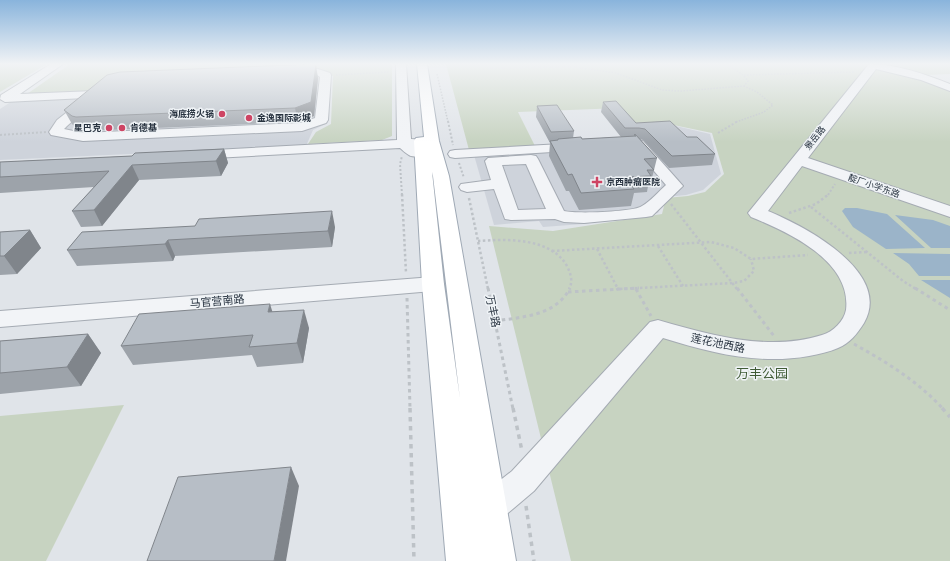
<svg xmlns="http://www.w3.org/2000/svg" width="950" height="561" font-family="Signika,'Noto Sans SC',sans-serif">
  <rect width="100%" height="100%" fill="#e0e4e9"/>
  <g fill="#ced3db">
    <polygon points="314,71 330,76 328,123 313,130 306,146 0,160 0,109 23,94 95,91"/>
    <polygon points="659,122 710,134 721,174 703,190 686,195 666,197 658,213 583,224 543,227 539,221 494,225 474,155 656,146"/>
  </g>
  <g fill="#c7d3c1">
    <polygon points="0,64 47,64 0,92"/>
    <polygon points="70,64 392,64 392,136 382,140 308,144 316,132 331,124 333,76 312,69 94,91 27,94"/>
    <polygon points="446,64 950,64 950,74 923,75 950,90 950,561 571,561 489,226 553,231 662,214 666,198 688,196 705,192 724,174 712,133 659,122 635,123 621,108 518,112 535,146 469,150"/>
    <polygon points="124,405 46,561 0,561 0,416"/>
  </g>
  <g fill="#9bb4c9">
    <polygon points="845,208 857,208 887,214 925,248 886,249 853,227 842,211"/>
    <polygon points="895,215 933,220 950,226 950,248 931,248"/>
    <polygon points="893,253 950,254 950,276 919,276 909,264"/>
    <polygon points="921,280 950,280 950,298"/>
  </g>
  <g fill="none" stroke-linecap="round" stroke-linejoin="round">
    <g stroke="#a5abb3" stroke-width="2">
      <g id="minor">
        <path d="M51,64H63L20,94L95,91L104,82L125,77L318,69L330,73L331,75L328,120L326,123L302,131L83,141L51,135L49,132L57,120L85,98L5,102L0,99L1,95ZM317,75L320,77L315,118L300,123L83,133L64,129L67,126L112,86L125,83Z"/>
        <path d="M396,64H406L411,139L426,140L428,143L426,146L416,148L421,153L419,156C410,158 407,154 400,148L196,159L191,158L189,155L191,152L196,151L397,140Z"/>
        <path d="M869,64C896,64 925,74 950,84V91L921,80L876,69L808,158L950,206V217L802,166L768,211C804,226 893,272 864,323C857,334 850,343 838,348C829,352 819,354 809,356C759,365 711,353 663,338L534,491L501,519L490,524L479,519L474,508L479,497L512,471L650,322L658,320C710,335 768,352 822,335C833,332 844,321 846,310C852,261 788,232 751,217L748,213Z"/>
        <path d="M638,140L643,141L683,186L652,216L646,217L584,223L564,222L555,219L511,220L505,219L494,189L467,192L461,190L459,187L461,184L491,180L485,161L488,158L531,155L536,156L538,159L564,211C575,214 634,212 642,206C651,201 658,192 666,185L631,144L633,141ZM526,164L546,209L518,210L502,165Z"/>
        <polygon points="579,143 584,144 586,147 584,150 455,158 450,157 448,154 450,151 455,150"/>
        <polygon points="433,277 440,279 444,284 440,289 433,291 0,327 0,311"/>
      </g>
    </g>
    <g stroke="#9fa9b5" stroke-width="2">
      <path id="major" d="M417,64H427L439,141L449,176L516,561H446L422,284L414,141L416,138L424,137ZM432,172L433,176L460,399L444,284Z"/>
    </g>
    <g stroke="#bdc2c7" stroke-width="1.5" stroke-dasharray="1.5 1.5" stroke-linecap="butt">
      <polyline points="489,68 575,67 616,73 662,90 681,91 744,86 748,81 743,75 727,64"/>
      <polyline points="437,74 448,122"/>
      <polyline points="336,75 390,72"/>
      <polyline points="744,75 855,72"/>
      <polyline points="736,122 764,112 773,105 757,92 744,86"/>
    </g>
    <g stroke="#bdc2c7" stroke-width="2" stroke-dasharray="2 2" stroke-linecap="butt">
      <polyline points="448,121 453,145"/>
      <polyline points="718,133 738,121"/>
      <polyline points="0,135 46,132"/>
      <polyline points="459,163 464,178"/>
      <polyline points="402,195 400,164 402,156"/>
      <polyline points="828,195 835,184"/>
    </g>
    <g stroke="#bdc2c7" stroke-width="2.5" stroke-dasharray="2.5 2.5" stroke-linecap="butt">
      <polyline points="402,194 406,273"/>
      <polyline points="469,198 488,289"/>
      <polyline points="671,204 737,289"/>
      <polyline points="811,207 903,281 916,289"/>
      <polyline points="789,213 816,204 829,194"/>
      <path d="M478,241C506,239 553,237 568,268C571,275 573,282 569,289"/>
      <polyline points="658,246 683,286"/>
      <polyline points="597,249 618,289"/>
      <polyline points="552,251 711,242 734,248 751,259 808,255"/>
      <polyline points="849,253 867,252"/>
      <polyline points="620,289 733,283 744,281 754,271 751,259"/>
    </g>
    <g stroke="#bdc2c7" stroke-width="3" stroke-dasharray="3.5 3.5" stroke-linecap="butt">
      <polyline points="488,288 513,409"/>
      <polyline points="617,288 618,290"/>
      <polyline points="737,288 774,336"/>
      <polyline points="915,288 950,310"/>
      <polyline points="636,289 651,316"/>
      <polyline points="568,292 639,288"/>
      <polyline points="407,298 410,409"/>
      <path d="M495,321C522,317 556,316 570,288"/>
      <path d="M854,344C886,362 918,381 943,409"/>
    </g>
    <g stroke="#bdc2c7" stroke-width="3.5" stroke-dasharray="4.5 4.5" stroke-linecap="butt">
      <polyline points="410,408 414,561"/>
      <polyline points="513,408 522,451"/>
      <polyline points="942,408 950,417"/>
      <polyline points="526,506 534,561"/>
    </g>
    <use href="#minor" fill="#f2f4f7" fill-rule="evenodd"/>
    <use href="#major" fill="#fff" fill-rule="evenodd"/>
  </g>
  <g fill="#9da3aa">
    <polygon points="318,78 314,116 298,122 83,131 80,131 72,124 64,110"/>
    <polygon points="603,102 636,123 687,137 715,154 712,165 669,168 643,140 640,139 657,158 650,186 648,186 647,192 634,193 631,206 579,210 569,191 566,191 549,156 550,143 536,117 537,106 574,131 573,138 582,139 621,137 601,112"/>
    <polygon points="224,149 228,163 221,176 139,180 102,226 81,227 72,211 94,187 0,193 0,162 132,156"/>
    <polygon points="335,227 332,247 175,256 173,261 77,266 67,250 82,232"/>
    <polygon points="30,230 41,248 17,274 0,275 0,232"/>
    <polygon points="273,312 309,328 303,363 257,367 252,355 133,365 121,346"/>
    <polygon points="88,334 101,353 81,386 0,394 0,341"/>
  </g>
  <g fill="#80858b">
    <polygon points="316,65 318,78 314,116 298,122 295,108"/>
    <polygon points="224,149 228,163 221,176 216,161"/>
    <polygon points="132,165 139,180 102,226 94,210"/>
    <polygon points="332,211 335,227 332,247 328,231"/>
    <polygon points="30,230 41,248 17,274 4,256"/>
    <polygon points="168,240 175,256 173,261 165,244"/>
    <polygon points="270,304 276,323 268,312"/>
    <polygon points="304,310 309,328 303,363 297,343"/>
    <polygon points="88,334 101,353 81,386 67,367"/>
    <polygon points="291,467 299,486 286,561 274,561"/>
  </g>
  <g fill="#b7bec6" stroke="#80858b">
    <polygon points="314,64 316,65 311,102 295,108 76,117 72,116 64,110 107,75 120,72"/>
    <polygon points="616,101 636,123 670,121 687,137 697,137 715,154 672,156 645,129 639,128 625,128 603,102"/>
    <polygon points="557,105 574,131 551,132 537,106"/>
    <polygon points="635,134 657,158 644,159 654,170 647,170 651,176 626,177 634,189 581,193 572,174 568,175 550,141 558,140 558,139 581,137 582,139 636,136 634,135"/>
    <polygon points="224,149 216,161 132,165 94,210 72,211 109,171 0,177 0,162 132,156 135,153"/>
    <polygon points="332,211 328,231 168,240 165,244 67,250 82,232 195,226 199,219"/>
    <polygon points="30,230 4,256 0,256 0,232"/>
    <polygon points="270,304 268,312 304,310 297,343 249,347 253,335 121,346 139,314"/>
    <polygon points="88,334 67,367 0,373 0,341"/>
    <polygon points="291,467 274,561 147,561 178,477"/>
  </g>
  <linearGradient id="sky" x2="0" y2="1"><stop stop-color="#89b4dc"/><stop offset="0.45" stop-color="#f1f3f5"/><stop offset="1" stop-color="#f1f3f5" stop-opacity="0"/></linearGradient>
  <rect width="950" height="142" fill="url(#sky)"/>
  <g fill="#ce4463" stroke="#eff3f6" stroke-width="1.5">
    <circle cx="222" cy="114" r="4"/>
    <circle cx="249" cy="118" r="4"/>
    <circle cx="109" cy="128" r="4"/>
    <circle cx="122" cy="128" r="4"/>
    <path d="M595 176h4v4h4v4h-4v4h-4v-4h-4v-4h4z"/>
  </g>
  <g text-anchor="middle" stroke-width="3" stroke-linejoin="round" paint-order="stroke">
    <g font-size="9" font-weight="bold" fill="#283340" stroke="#eff3f6" text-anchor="start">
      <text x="214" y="117" text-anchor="end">海底捞火锅</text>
      <text x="257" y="121">金逸国际影城</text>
      <text x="101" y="131" text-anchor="end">星巴克</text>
      <text x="130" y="131">肯德基</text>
      <text x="606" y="185">京西肿瘤医院</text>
    </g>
    <g font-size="9" fill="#283340" stroke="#eff3f6">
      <text transform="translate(815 138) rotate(-52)" y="3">景岳路</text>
      <text transform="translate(874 186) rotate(19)" y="3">靛厂小学东路</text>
    </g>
    <g font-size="11" fill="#283340" stroke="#eff3f6">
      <text transform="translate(217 301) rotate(-5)" y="4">马官营南路</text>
      <text transform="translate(493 311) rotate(78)" y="4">万丰路</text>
      <text transform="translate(718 343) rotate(12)" y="4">莲花池西路</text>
    </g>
    <g font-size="13" fill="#405c36" stroke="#eff3f6">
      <text x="762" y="378">万丰公园</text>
    </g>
  </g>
</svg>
